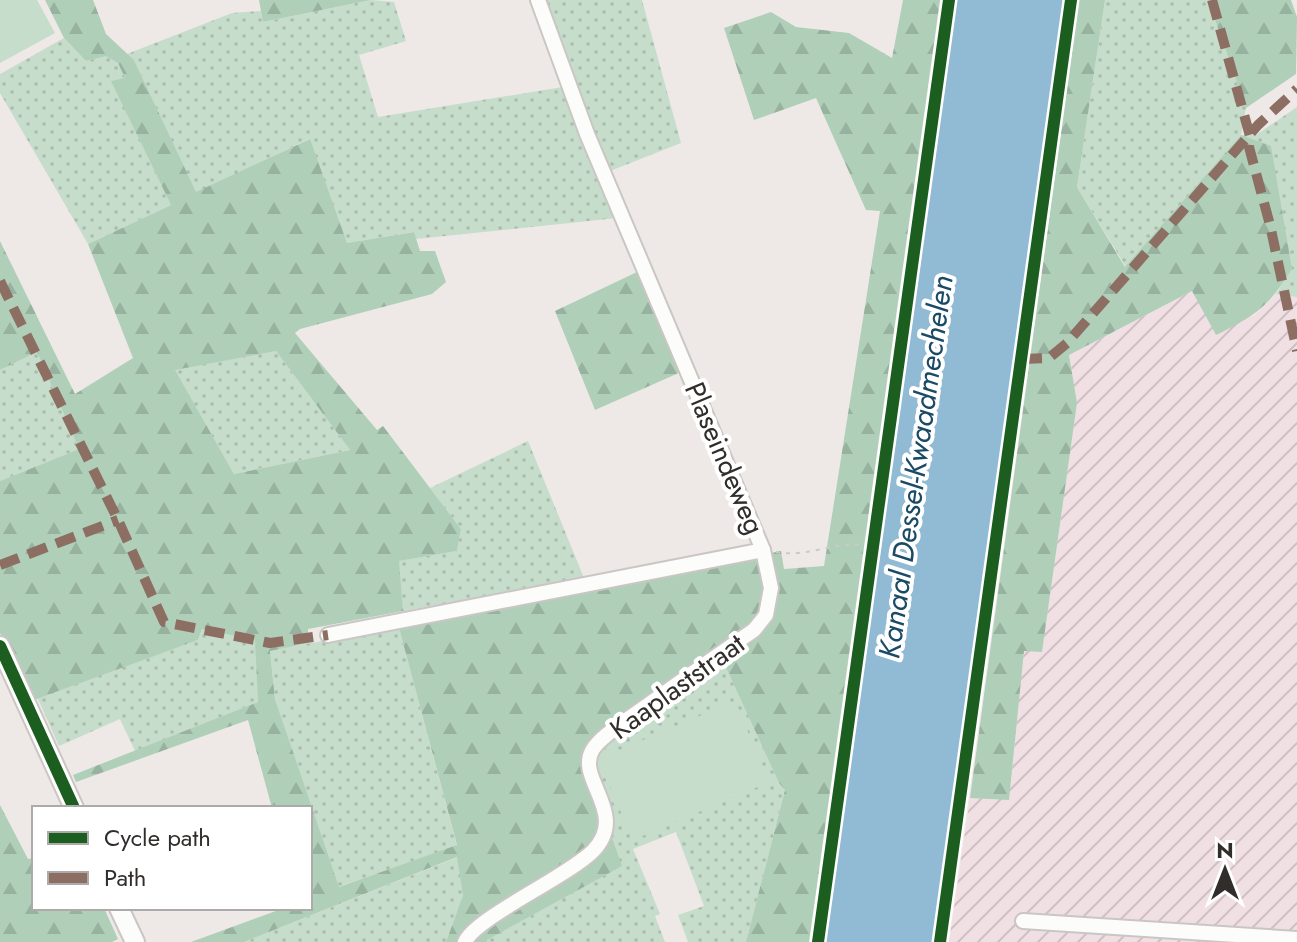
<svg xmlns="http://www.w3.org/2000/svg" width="1297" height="942" font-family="Jost,sans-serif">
  <defs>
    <pattern id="industrial-furrows" width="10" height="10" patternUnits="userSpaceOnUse" patternTransform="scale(2)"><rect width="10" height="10" fill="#f0e0e4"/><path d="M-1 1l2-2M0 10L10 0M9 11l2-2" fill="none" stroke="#cec0c4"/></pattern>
    <pattern id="green-dots" width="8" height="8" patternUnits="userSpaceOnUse" patternTransform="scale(2)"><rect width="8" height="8" fill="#c5ddca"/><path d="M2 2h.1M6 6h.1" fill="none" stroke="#aabeae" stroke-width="1.8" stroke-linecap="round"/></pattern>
    <pattern id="forest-firs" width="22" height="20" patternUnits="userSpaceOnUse" patternTransform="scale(2)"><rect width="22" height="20" fill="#afcfb8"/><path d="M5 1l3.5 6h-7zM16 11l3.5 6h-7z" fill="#97b29e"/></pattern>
  </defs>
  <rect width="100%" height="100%" fill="#eee9e6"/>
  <polygon fill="url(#industrial-furrows)" points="1192,291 1253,317 1276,294 1297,297 1297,942 949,942 970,798 1009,799 1024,650 1042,651 1077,403 1069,355"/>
  <g fill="url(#green-dots)">
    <polygon points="371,0 394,2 406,41 359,55 378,117 563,87 617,218 416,239 413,232 347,243 309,139 196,193 134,60 127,54 232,13 261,11 263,22"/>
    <polygon points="543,0 642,0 681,143 610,171"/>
    <polygon points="1105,0 1208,0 1246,108 1241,135 1256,135 1297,107 1297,297 1276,294 1292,269 1241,135 1126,267 1077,187"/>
    <polygon points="64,38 86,61 106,55 118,62 125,78 112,82 171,205 88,244 0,93 0,74"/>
    <polygon points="276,351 350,450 234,474 174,369"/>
    <polygon points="37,352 79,449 0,481 0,370"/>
    <polygon points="528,441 584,578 403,611 398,561 457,551 461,529 430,488"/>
    <polygon points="399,628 457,846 338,887 275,699 270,650"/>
    <polygon points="202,629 256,640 258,702 135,751 120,719 59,746 37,697 198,640"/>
    <polygon points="719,651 779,783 785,790 746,942 688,942 678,915 704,906 676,832 633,849 660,914 655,916 665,942 487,942 487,940 621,866 585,762 585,753"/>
    <polygon points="458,857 463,895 446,942 244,942"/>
  </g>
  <g fill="url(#forest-firs)" fill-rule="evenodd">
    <path d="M45,0H93L106,34L134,60L196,192L310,139L347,243L414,232L420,251H435L446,282L432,294L300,329L295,333L377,430L383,426L461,529L457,551L399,561L403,611L308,629V643L270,651L275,699L339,887L457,845L399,628L781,551L784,569L824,566L880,211L866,210L816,98L754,120L724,28L771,12L796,27L849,33L892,58L903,0H940L809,942H746L785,790L779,783L719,652L590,745L585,762L622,866L487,940V942H446L463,895L457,857L244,942H191L284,908H310V808H272L248,720L76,782L73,775L258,702L255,640L202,629L198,640L31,701L0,633V481L79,449L37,352L0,370V241L75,394L133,358L88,244L171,205L111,81L125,78L118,63L106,56L86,61L64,38ZM276,351L350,450L234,474L175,370Z"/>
    <polygon points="259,0 371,0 263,22"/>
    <path d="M1079,0H1105L1077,187L1125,267L1241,135L1271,146L1292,269C1269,306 1255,316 1216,335L1192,291L1069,355L1077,403L1042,652L1024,651L1009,800L970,798Z"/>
    <polygon points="1208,0 1291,0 1297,17 1296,74 1246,108"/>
    <polygon points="637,272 681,372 595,410 555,311"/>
    <polygon points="0,805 28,859 34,858 34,908 104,908 118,939 112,942 0,942"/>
  </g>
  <g fill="#c5ddca">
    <polygon points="0,0 37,0 55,33 0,63"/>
    <polygon points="735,701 769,782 633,840 598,759"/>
  </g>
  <polygon fill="#91bad4" points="957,0 1064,0 934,942 826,942"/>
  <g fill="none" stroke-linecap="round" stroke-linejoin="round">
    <g stroke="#cac6c4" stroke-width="11">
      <g id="service">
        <polyline points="818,942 949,0"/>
        <polyline points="940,942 1071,0"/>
      </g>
    </g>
    <g stroke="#cac6c4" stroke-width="18">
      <g id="minor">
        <polyline points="328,635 763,550"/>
        <polyline points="1023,921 1297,939"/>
        <path d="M465,942C475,918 567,877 593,851C630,813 574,778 593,749C602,735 631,717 645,707C681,681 718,655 754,630L766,615L771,588L763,550L587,134L538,0"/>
      </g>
    </g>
    <g stroke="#cac6c4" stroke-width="22">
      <g id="tertiary">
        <polyline points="0,646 74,808"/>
        <polyline points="119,908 135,942"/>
      </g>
    </g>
    <path stroke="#cccac9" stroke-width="2" stroke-dasharray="4 6" stroke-linecap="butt" d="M776,552C808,558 834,541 864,545"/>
    <use href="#service" stroke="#fcfcfb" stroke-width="7"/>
    <use href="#minor" stroke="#fcfcfb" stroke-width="14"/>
    <use href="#tertiary" stroke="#fcfcfb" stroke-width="18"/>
    <g stroke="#8d6e63" stroke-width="10" stroke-dasharray="20 10" stroke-linecap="butt">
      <polyline points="1212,0 1250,136 1249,147 1270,225 1297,351"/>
      <polyline points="0,281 118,520 164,622 270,643 328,635"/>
      <polyline points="1022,359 1049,358 1067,343 1258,125 1297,89"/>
      <polyline points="0,565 118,520"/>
    </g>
    <g stroke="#fff" stroke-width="17">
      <g id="cycleway">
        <polyline points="0,646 74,808"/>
        <polyline points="818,942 949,0"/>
        <polyline points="940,942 1071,0"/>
      </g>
    </g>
    <use href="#cycleway" stroke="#1b5e20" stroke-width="12"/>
  </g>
  <g text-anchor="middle" stroke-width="8" stroke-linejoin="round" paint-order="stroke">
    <g font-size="28" fill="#302d2b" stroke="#fff">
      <text transform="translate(725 458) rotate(67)" y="10">Plaseindeweg</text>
      <text transform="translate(677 686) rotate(-36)" y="10">Kaaplaststraat</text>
    </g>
    <g font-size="30" font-style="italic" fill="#1a4a65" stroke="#fff">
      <text transform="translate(916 467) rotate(-82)" y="10">Kanaal Dessel-Kwaadmechelen</text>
    </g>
  </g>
  <rect x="32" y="806" width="280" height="104" fill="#ffffff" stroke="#acabaa" stroke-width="2"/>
  <rect x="48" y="832" width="40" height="12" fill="#1b5e20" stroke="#acabaa" stroke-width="2"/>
  <text x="104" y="846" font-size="24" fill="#302d2b">Cycle path</text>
  <rect x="48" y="872" width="40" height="12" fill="#8d6e63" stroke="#acabaa" stroke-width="2"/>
  <text x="104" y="886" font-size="24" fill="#302d2b">Path</text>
  <g transform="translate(1225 870)" stroke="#ffffff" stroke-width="6" paint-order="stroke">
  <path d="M0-6L14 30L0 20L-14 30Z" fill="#302d2b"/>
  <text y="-12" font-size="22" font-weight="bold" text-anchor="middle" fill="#302d2b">N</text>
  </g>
</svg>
